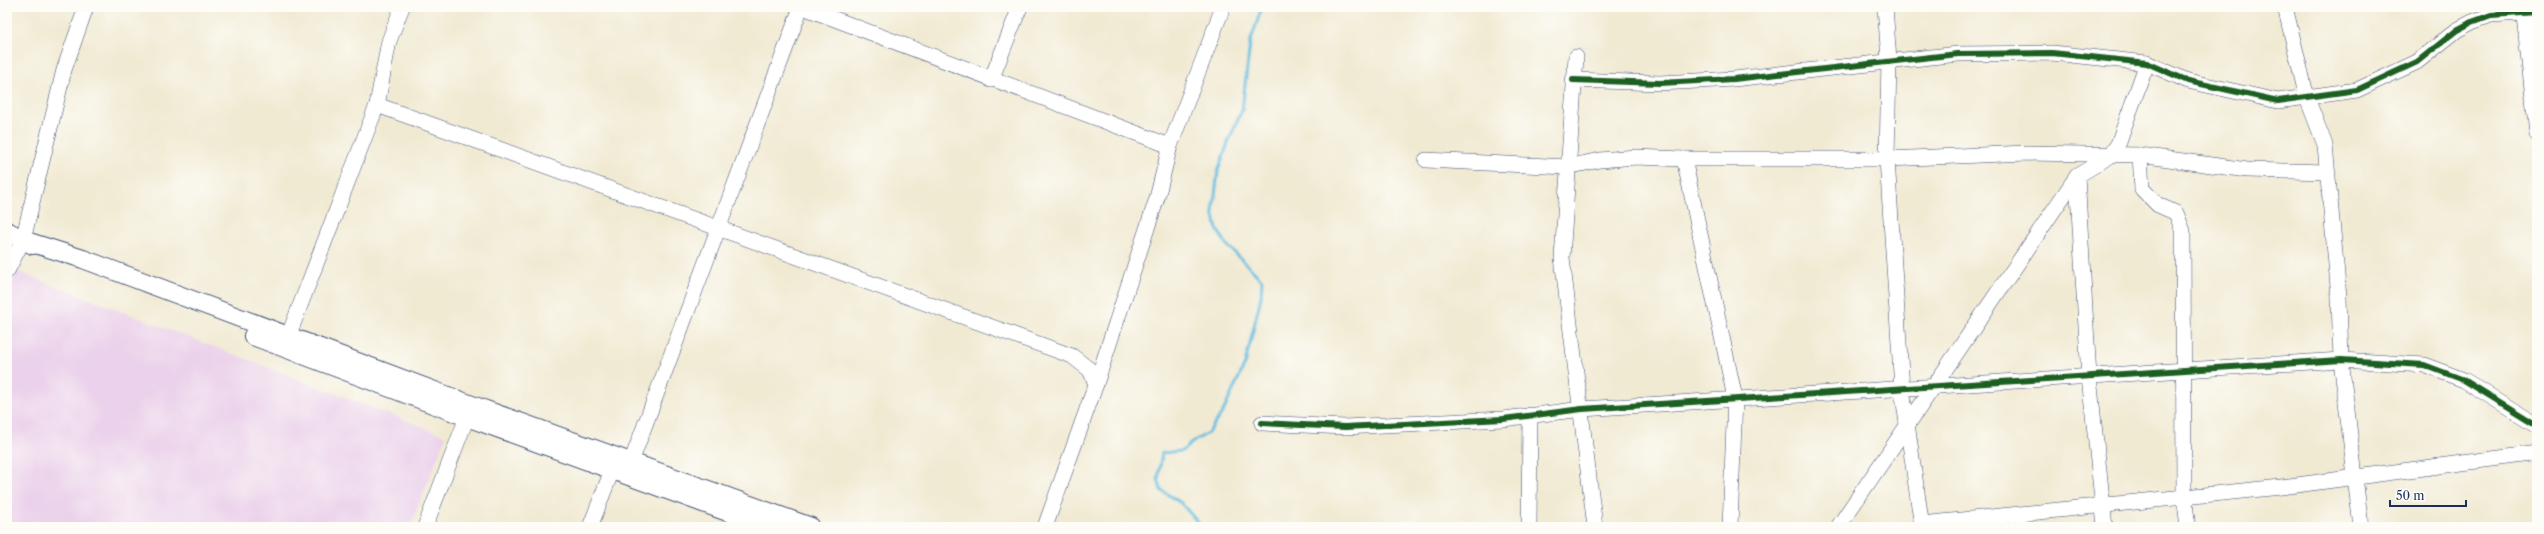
<svg xmlns="http://www.w3.org/2000/svg" width="2544" height="534" font-family="'Libre Caslon Text',serif">
  <rect width="100%" height="100%" fill="#fdfcf7"/>
  <filter id="ink" filterUnits="userSpaceOnUse"><feTurbulence type="fractalNoise" baseFrequency=".025" numOctaves="2"/><feDisplacementMap in="SourceGraphic" scale="8" xChannelSelector="R" yChannelSelector="G"/><feConvolveMatrix kernelMatrix="1 2 1 2 8 2 1 2 1" color-interpolation-filters="sRGB"/></filter>
  <filter id="wash" filterUnits="userSpaceOnUse"><feTurbulence type="fractalNoise" baseFrequency=".012" numOctaves="4" result="noise"/><feDisplacementMap in="SourceGraphic" scale="16" xChannelSelector="R" yChannelSelector="G"/><feGaussianBlur stdDeviation="0.9" result="paint"/><feColorMatrix in="noise" values="0 0 0 0 0 0 0 0 0 0 0 0 0 0 0 0 0 1.4 0 .05"/><feComposite in="paint" operator="in"/></filter>
  <g filter="url(#wash)">
    <rect width="100%" height="100%" fill="#f1ead3"/>
    <polygon fill="#ebd1eb" points="16,271 446,436 410,527 7,527 7,295"/>
    <g fill="none" stroke-linecap="round" stroke-linejoin="round">
      <polyline stroke="#64bde1" stroke-width="3" points="1202,527 1181,503 1161,490 1158,479 1162,453 1182,451 1194,441 1208,433 1224,410 1245,364 1261,297 1262,280 1226,244 1217,229 1213,212 1218,171 1229,140 1242,110 1250,43 1262,7"/>
    </g>
  </g>
  <g filter="url(#ink)">
    <g fill="none" stroke-linecap="round" stroke-linejoin="round">
      <g stroke="#3b4b70" stroke-width="16">
        <g id="minor">
          <polyline points="803,7 1170,146"/>
          <polyline points="1885,7 1889,60 1887,159 1902,389 1922,527"/>
          <polyline points="2285,7 2307,98 2325,145 2339,297 2341,360 2361,527"/>
          <polyline points="2523,7 2537,134"/>
          <polyline points="1576,57 1562,258 1595,527"/>
          <polyline points="991,80 1020,7"/>
          <polyline points="1573,80 1660,83 1734,79 1958,54 2052,53 2147,63 2188,81 2278,101 2357,90 2417,62 2457,30 2472,22 2491,15 2537,12"/>
          <polyline points="377,105 1072,356 1090,370 1096,384 1045,527"/>
          <polyline points="2140,155 2142,189 2158,205 2176,213 2183,231 2184,495 2188,527"/>
          <polyline points="1684,159 1735,398 1730,527"/>
          <polyline points="1426,160 1567,167 1600,160 1636,157 1684,159 1887,159 2027,153 2140,155 2247,170 2327,172"/>
          <polyline points="2077,176 2089,377 2105,527"/>
          <polyline points="7,271 23,240 64,70 86,7"/>
          <polyline points="285,345 377,105 389,41 402,7"/>
          <polyline points="1096,384 1157,198 1170,146 1223,7"/>
          <polyline points="1262,423 1345,427 1503,419 1582,409 2341,360 2424,365 2464,380 2537,425"/>
          <polyline points="627,473 801,7"/>
          <polyline points="1922,524 2281,487 2537,453"/>
          <polyline points="425,527 467,417"/>
          <polyline points="590,527 616,460"/>
          <polyline points="1529,527 1530,415"/>
          <polyline points="1838,527 2077,176 2110,156 2118,144 2147,63"/>
        </g>
      </g>
      <g stroke="#3b4b70" stroke-width="20">
        <g id="major">
          <polyline points="7,231 33,245"/>
          <polyline points="23,240 83,259 472,405 811,527"/>
          <polyline points="253,336 467,417 769,527"/>
        </g>
      </g>
      <use href="#minor" stroke="#fff" stroke-width="15"/>
      <use href="#major" stroke="#fff" stroke-width="18"/>
      <g stroke="#fdfcf7" stroke-width="8">
        <g id="cycleway">
          <polyline points="1573,80 1660,83 1734,79 1958,54 2052,53 2147,63 2188,81 2278,101 2357,90 2417,62 2457,30 2472,22 2491,15 2537,12"/>
          <polyline points="1262,423 1345,427 1503,419 1582,409 2341,360 2424,365 2464,380 2537,425"/>
        </g>
      </g>
      <use href="#cycleway" stroke="#1b5e20" stroke-width="6"/>
    </g>
  </g>
  <rect width="2544" height="534" fill="none" stroke="#fdfcf7" stroke-width="24"/>
  <path d="M2390 500v6h76v-6" fill="none" stroke="#1b2f5e" stroke-width="2"/>
  <text x="2396" y="500" font-size="12" fill="#1b2f5e" stroke="#fdfcf7" stroke-width="3" paint-order="stroke">50 m</text>
</svg>
